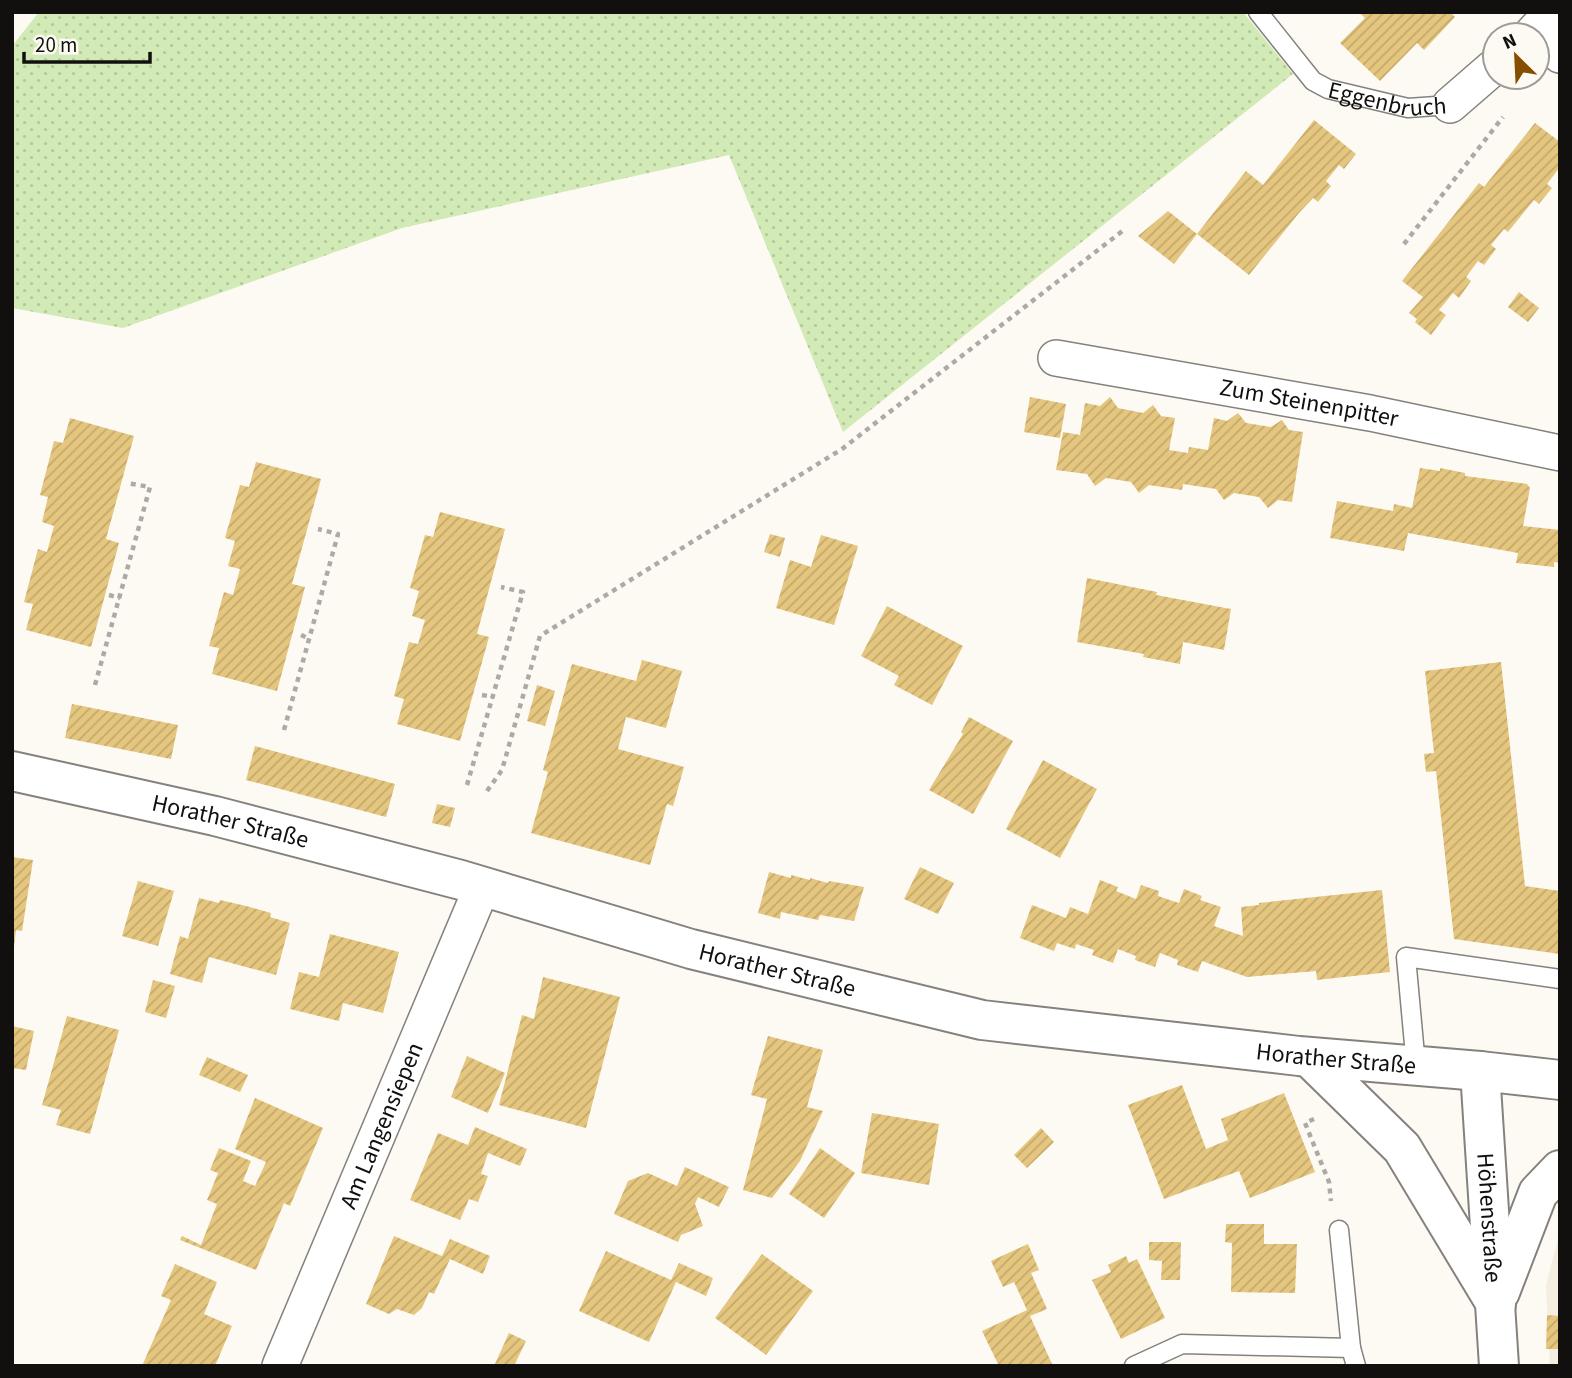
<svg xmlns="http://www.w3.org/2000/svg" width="1572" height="1378" font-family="'Source Sans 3',sans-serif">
  <defs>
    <pattern id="grass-dots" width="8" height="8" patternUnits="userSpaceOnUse" patternTransform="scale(1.75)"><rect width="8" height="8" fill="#d2eab6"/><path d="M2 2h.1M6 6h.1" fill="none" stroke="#b3c89b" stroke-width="1.8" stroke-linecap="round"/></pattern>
    <pattern id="building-hatch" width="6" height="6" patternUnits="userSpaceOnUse" patternTransform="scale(1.75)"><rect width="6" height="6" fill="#e5c67f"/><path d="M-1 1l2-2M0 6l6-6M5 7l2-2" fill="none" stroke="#c3a96d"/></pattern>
  </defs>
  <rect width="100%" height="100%" fill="#fdfaf4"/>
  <polygon fill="#f4eee1" points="1560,1231 1560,1366 1550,1366 1546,1285"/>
  <polygon fill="url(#grass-dots)" points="39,12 1243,12 1293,74 843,432 729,155 402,228 123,328 12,308 12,46"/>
  <g fill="url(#building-hatch)">
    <polygon points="1359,12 1450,12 1455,17 1424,50 1417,43 1380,81 1340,43 1365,18"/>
    <polygon points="1314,120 1356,154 1344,169 1339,165 1326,181 1331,186 1318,202 1313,198 1299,213 1249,275 1197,234 1246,171 1263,185"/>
    <polygon points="1535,123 1560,142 1560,167 1547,184 1552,188 1539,204 1534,200 1508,232 1504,229 1491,245 1496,249 1484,265 1478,261 1466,277 1471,281 1459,298 1453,293 1439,310 1446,315 1431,335 1415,322 1417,319 1409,313 1423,297 1402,281 1479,183 1484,187"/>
    <polygon points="1168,211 1197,234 1174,264 1138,236"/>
    <polygon points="1519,292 1539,308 1528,322 1508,307"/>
    <polygon points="1030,397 1066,404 1060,438 1024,432"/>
    <polygon points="1110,397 1118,408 1143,413 1153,405 1161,416 1175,418 1169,450 1188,453 1189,447 1208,450 1214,418 1227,421 1238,413 1246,423 1271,427 1282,420 1289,430 1303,432 1292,502 1278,500 1268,508 1259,497 1234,493 1224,500 1216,489 1183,484 1182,490 1149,485 1139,493 1131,482 1106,478 1095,486 1087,474 1056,470 1063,432 1080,435 1085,403 1100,406"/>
    <polygon points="70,418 134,436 106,539 119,543 91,647 26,630 33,604 24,602 38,549 47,552 54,526 42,522 48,497 40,495 54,441 63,443"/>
    <polygon points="256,462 321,479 292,584 305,587 277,691 212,674 219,648 209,646 224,592 233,595 240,569 228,566 235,541 225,538 240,485 249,487"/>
    <polygon points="1420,468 1440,471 1440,468 1465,473 1465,476 1527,484 1530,488 1523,526 1560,530 1560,563 1554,562 1554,567 1516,563 1518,553 1408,533 1404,551 1330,538 1337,501 1393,511 1394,504 1412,508"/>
    <polygon points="440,512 505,529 477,634 489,637 460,741 397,724 404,699 394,696 409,642 418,644 425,620 412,616 419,591 410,588 425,535 433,537"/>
    <polygon points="770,534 785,538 780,557 764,552"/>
    <polygon points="821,535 858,546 834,625 776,608 790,560 811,567"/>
    <polygon points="1087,578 1157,592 1156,595 1231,609 1224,650 1183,642 1180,664 1143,657 1144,654 1077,642"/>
    <polygon points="887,606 963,646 932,705 894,685 899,676 861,656"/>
    <polygon points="642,660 682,671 666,728 626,717 618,749 684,767 673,806 667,804 650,865 531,833 548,772 543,770 572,664 636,681"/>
    <polygon points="1501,662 1525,886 1560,891 1560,954 1454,939 1436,771 1426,772 1424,754 1434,753 1425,671"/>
    <polygon points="537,685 555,691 545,726 527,721"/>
    <polygon points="72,704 178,725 171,759 65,738"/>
    <polygon points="969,717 1013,741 973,814 929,790 963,734 961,732"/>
    <polygon points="255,746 395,784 386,817 246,780"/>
    <polygon points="1043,760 1097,789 1060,858 1006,829"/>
    <polygon points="437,804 455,808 450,827 432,823"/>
    <polygon points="12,857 33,860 22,931 16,930 14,947"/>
    <polygon points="920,867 954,883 938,914 904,899"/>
    <polygon points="769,872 791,878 791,875 810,880 810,878 828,883 829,881 864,887 854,921 820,915 818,920 781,912 780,919 758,913"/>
    <polygon points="1100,880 1118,887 1116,891 1136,899 1141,885 1159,891 1158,896 1179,903 1184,889 1202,896 1200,900 1221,907 1214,926 1243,936 1241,907 1259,905 1259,903 1382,890 1390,972 1317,980 1316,971 1247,977 1202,961 1198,972 1177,965 1178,960 1160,953 1155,967 1135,960 1136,956 1118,949 1113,963 1092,955 1094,950 1076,944 1075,949 1057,943 1054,951 1020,938 1032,905 1066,918 1070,907 1088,914"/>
    <polygon points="138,881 174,891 158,946 122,936"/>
    <polygon points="199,898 219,903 220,900 246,906 271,913 270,917 290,923 276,975 209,957 202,983 170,974 180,936 188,939"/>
    <polygon points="330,934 399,952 383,1013 343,1003 339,1021 290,1009 299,972 319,977"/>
    <polygon points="543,977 620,997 586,1128 499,1105 522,1015 534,1019"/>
    <polygon points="153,980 175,986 166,1018 145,1012"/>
    <polygon points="67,1016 119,1030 90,1134 56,1125 61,1110 42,1105"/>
    <polygon points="12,1026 34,1031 26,1070 12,1068"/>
    <polygon points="768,1036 823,1050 807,1107 823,1111 800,1161 772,1198 743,1190 767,1099 751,1095"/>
    <polygon points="467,1056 505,1073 488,1113 451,1097"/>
    <polygon points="207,1057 248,1075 240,1092 199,1075"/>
    <polygon points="1182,1085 1206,1149 1228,1140 1221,1119 1284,1093 1315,1172 1250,1198 1239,1171 1164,1199 1128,1105"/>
    <polygon points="255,1098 323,1128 290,1206 284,1203 256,1270 180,1240 182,1236 201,1245 217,1204 207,1200 218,1173 210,1170 219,1148 251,1161 243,1181 255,1186 266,1162 235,1149"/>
    <polygon points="872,1113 939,1124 929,1185 861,1173"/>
    <polygon points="475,1127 527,1149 520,1166 488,1153 481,1174 488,1176 478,1202 469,1199 460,1220 410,1200 438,1133 468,1145"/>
    <polygon points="1041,1128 1054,1142 1027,1168 1014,1155"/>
    <polygon points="820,1148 855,1173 824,1218 789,1194"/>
    <polygon points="685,1167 729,1187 719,1207 698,1197 695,1204 703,1226 681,1235 678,1242 614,1214 628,1181 648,1173 677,1186"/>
    <polygon points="1226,1224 1264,1224 1264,1244 1297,1244 1295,1293 1231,1292 1232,1243 1225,1242"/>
    <polygon points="394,1236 442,1256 450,1239 490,1256 483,1274 450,1259 434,1294 429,1292 422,1308 414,1315 397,1309 389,1314 366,1304"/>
    <polygon points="1149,1242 1181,1242 1180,1280 1161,1280 1162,1261 1149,1260"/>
    <polygon points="1028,1244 1039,1270 1031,1273 1047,1309 1030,1316 1053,1366 999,1366 982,1331 1027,1310 1014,1282 1003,1287 991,1261"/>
    <polygon points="606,1251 671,1280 679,1263 713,1278 706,1296 676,1282 649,1342 579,1311"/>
    <polygon points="762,1254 813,1291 766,1355 715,1318"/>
    <polygon points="1126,1256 1129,1263 1137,1259 1165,1318 1121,1339 1092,1280 1111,1272 1108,1265"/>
    <polygon points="175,1264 217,1282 204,1314 232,1326 215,1366 142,1366 171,1300 161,1296"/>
    <polygon points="1547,1315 1560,1316 1560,1349 1546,1349"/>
    <polygon points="509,1333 526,1341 514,1366 494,1366"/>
  </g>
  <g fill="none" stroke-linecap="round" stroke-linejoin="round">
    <g stroke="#85827d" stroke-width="21">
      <g id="service">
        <path id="s1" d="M1258,12L1313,81L1328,89L1408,108L1450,105"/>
        <polyline points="1416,1066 1406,957 1560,979"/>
        <polyline points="1339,1230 1351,1348 1356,1366"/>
        <polyline points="1134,1366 1182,1344 1351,1348"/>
      </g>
    </g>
    <g stroke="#85827d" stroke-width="38">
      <g id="minor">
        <polyline points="1531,35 1552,12"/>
        <polyline points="1537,36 1560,55"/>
        <polyline points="1450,105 1495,66"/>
        <path id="s2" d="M1056,358L1370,413L1560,453"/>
        <path id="s3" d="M280,1366L482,887"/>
      </g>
    </g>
    <g stroke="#85827d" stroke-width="42">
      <g id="tertiary">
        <path id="s4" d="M1480,1071L1499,1366"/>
        <polyline points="1500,1292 1538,1193 1560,1170"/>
      </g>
    </g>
    <g stroke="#85827d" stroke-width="42">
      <g id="secondary">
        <path id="s5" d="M12,771L215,816L461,880L691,949L982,1020L1299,1056L1480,1071L1560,1080"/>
        <polyline points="1309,1057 1402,1148 1496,1304"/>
      </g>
    </g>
    <g stroke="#acaaa5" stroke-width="4.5" stroke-dasharray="5 5" stroke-linecap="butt">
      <polyline points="1404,244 1503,117"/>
      <polyline points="109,595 120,598"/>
      <polyline points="301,635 310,639"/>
      <polyline points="95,685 150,487 127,483"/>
      <polyline points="482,695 493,697"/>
      <polyline points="284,730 338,534 318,529"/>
      <polyline points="467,785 523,592 501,587"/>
      <polyline points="487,791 502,770 540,636 842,449 1125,229"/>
      <polyline points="1314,1119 1305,1123 1329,1182 1331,1201"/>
    </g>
    <use href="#service" stroke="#fff" stroke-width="18"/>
    <use href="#minor" stroke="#fff" stroke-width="35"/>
    <use href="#tertiary" stroke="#fff" stroke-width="38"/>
    <use href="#secondary" stroke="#fff" stroke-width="38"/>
  </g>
  <g text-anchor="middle" stroke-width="6" stroke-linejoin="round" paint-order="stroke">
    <g font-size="24" fill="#11100e" stroke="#fdfaf4">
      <text dy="8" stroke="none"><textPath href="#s1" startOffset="166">Eggenbruch</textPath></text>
      <text dy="8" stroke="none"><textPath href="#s2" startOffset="257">Zum Steinenpitter</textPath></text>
      <text dy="8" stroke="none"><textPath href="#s5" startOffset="224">Horather Straße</textPath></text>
      <text dy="8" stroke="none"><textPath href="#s5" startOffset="791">Horather Straße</textPath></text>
      <text dy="8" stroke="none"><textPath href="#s5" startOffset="1358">Horather Straße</textPath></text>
      <text dy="8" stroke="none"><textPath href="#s3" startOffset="261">Am Langensiepen</textPath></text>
      <text dy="8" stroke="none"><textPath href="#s4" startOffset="147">Höhenstraße</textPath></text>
    </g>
  </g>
  <rect width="1572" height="1378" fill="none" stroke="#11100e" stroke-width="28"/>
  <g transform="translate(1516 56) rotate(336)"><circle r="33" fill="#fdfaf4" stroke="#9f9c98" stroke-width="2"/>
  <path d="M0-5L12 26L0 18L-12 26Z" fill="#864f00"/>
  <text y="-10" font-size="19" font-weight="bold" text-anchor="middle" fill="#11100e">N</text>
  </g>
  <path d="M24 52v10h126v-10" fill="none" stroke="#11100e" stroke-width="3.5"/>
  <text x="35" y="52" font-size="21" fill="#11100e" stroke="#fdfaf4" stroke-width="5" paint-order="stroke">20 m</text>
</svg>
